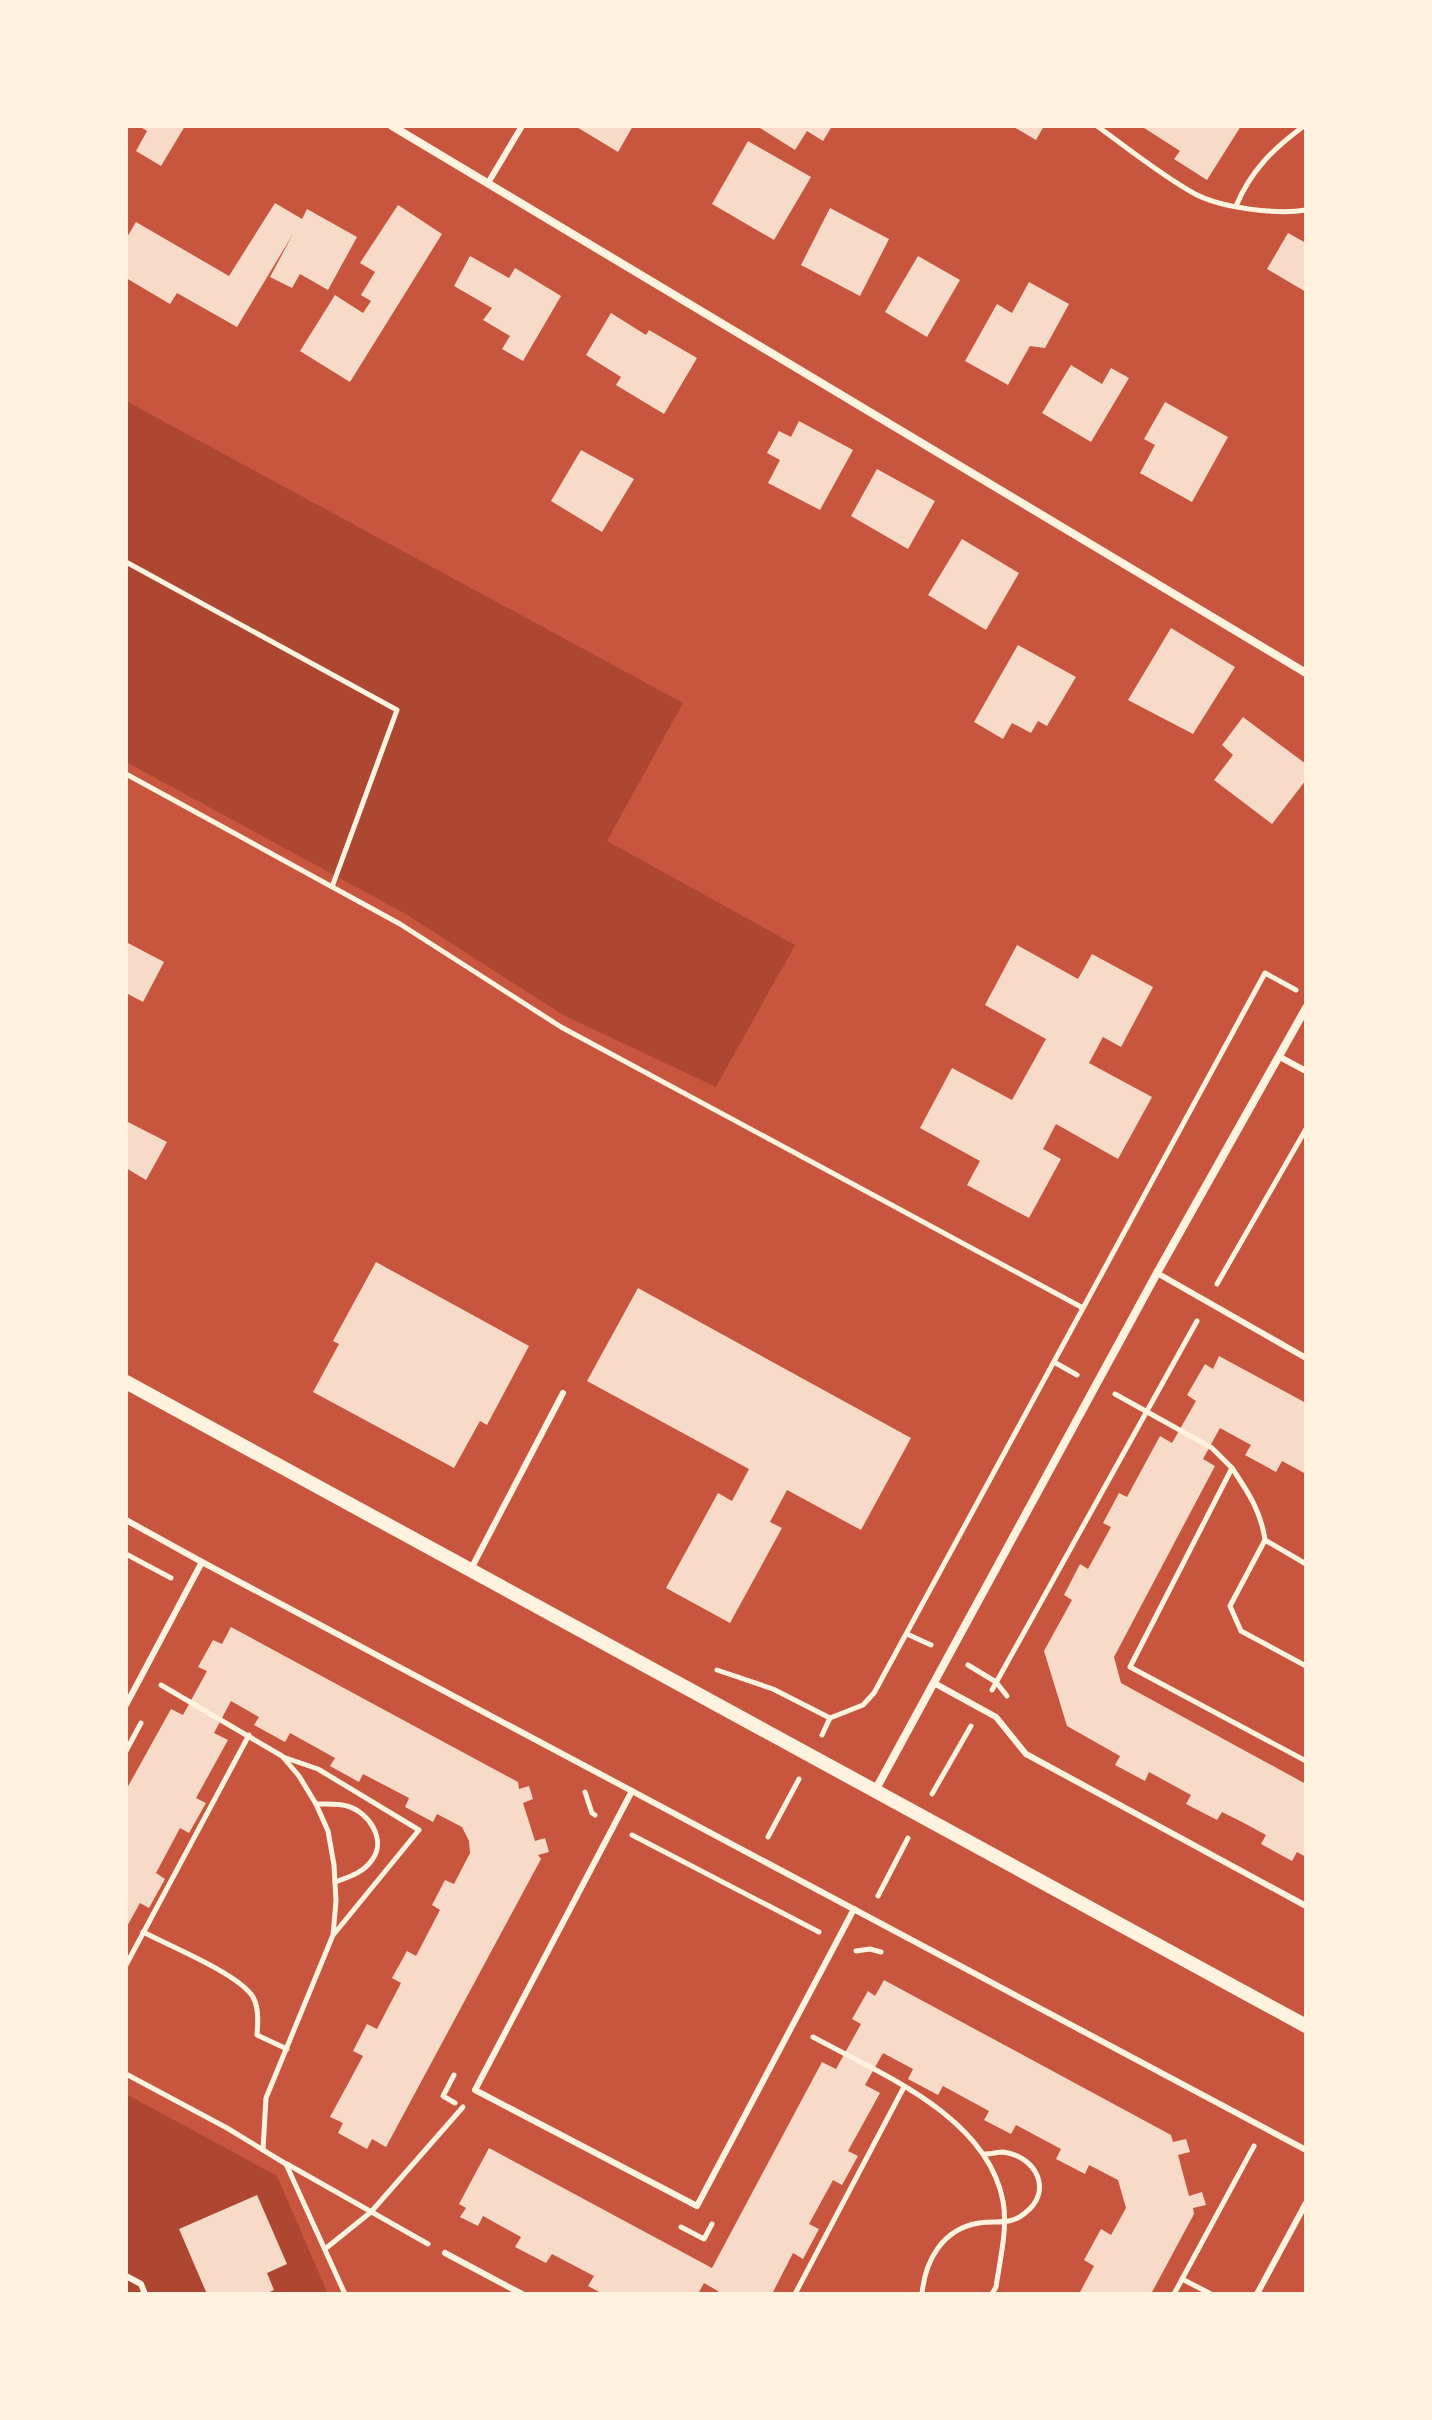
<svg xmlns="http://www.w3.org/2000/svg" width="1432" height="2420" font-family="'Sofia Sans Condensed',sans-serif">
  <rect width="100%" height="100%" fill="#c8553d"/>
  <g fill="#ae4732">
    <polygon points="126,401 683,703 607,841 795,945 716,1087 563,1015 404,913 126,762"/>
    <polygon points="126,2094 277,2176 328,2294 126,2294"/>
  </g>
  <g fill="#f7dbc8">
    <polygon points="139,126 185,126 161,166 136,151 147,131"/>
    <polygon points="575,126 633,126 618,152"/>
    <polygon points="757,126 832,126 823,141 807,131 795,150"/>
    <polygon points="1012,126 1044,126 1036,140"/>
    <polygon points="1141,126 1241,126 1207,180 1174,159 1180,151"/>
    <polygon points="748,141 811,177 774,240 712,204"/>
    <polygon points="275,203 302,219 307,209 357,237 328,290 300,274 292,288 270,277 293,234 237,327 177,293 170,304 126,278 126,239 136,222 229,276"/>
    <polygon points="398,205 442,234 350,382 300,351 335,295 363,313 371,301 361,295 375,272 360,263"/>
    <polygon points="830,208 889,239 860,296 801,265"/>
    <polygon points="1288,233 1306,243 1306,292 1267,269"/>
    <polygon points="470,256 509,278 515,268 561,296 523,361 502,349 510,336 483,320 492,308 454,286"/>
    <polygon points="918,256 960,280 927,337 885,312"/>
    <polygon points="1029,282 1069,304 1045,348 1030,346 1008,385 965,361 997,304 1012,313"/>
    <polygon points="611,313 646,335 649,330 697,358 664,414 616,385 621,377 586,355"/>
    <polygon points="1071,365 1102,384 1111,368 1129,378 1091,442 1042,413"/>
    <polygon points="1165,402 1228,437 1192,502 1140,473 1155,445 1144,439"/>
    <polygon points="799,421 853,450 820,510 768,483 780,460 767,453 779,431 791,437"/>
    <polygon points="581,450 634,479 602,532 551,501"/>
    <polygon points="877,469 935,501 908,549 851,516"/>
    <polygon points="962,539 1019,573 986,630 928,595"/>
    <polygon points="1171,628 1235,667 1193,734 1128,700"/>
    <polygon points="1018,645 1076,677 1047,726 1038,721 1031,733 1012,723 1003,739 974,722"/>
    <polygon points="1243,717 1306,764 1306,780 1272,824 1214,780 1233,755 1222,745"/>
    <polygon points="126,942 164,962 143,1002 126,993"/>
    <polygon points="1017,945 1078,979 1092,954 1153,987 1121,1047 1103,1037 1089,1063 1152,1097 1118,1159 1056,1124 1043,1149 1061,1159 1029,1218 967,1185 980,1161 920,1128 952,1068 1012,1100 1046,1039 985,1005"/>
    <polygon points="126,1121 167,1142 146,1180 126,1168"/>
    <polygon points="376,1262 529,1346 487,1425 480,1421 454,1468 313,1392 339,1344 333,1341"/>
    <polygon points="638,1288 911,1438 861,1530 787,1490 770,1522 782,1528 730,1623 666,1588 718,1493 732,1501 749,1469 587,1381"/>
    <polygon points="1219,1356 1306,1403 1306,1474 1282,1461 1276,1472 1245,1455 1251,1445 1220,1428 1203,1459 1215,1466 1114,1657 1121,1683 1306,1784 1306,1857 1297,1852 1292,1861 1261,1844 1266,1835 1242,1822 1222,1812 1217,1820 1186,1804 1191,1795 1149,1772 1145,1781 1115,1765 1120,1756 1067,1726 1044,1651 1072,1600 1064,1595 1080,1564 1088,1569 1111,1527 1103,1523 1119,1493 1127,1497 1160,1436 1172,1443 1196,1401 1187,1395 1205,1364 1213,1369"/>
    <polygon points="231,1627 518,1782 519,1789 529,1786 533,1799 523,1803 535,1841 545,1838 549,1852 538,1855 541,1859 386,2147 372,2139 367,2149 338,2133 343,2123 330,2117 363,2056 353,2051 367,2024 377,2029 401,1983 392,1978 407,1951 416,1956 440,1910 432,1905 445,1880 454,1884 470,1853 469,1841 462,1827 437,1814 433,1822 405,1807 409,1798 363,1774 359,1782 330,1766 335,1758 290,1733 285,1742 254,1725 259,1717 231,1701 214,1733 228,1740 196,1798 206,1803 189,1833 180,1828 156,1873 165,1879 149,1908 140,1903 126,1928 126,1790 171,1709 183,1715 207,1671 198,1667 213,1640 222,1644"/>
    <polygon points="884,1980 1171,2135 1173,2142 1186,2139 1190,2152 1178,2155 1189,2196 1202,2192 1206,2205 1193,2208 1194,2214 1151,2294 1079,2294 1094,2266 1084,2260 1101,2229 1111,2235 1126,2208 1118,2180 1089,2165 1085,2174 1056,2159 1061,2149 1016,2125 1011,2134 984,2120 989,2111 943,2086 938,2095 908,2079 913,2069 883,2053 865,2085 880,2093 848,2151 858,2156 842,2185 833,2180 809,2224 819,2229 803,2259 793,2253 772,2294 717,2294 718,2291 704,2283 698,2294 603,2294 588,2286 594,2276 552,2254 546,2263 515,2247 521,2237 483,2216 478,2226 460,2217 466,2208 459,2204 489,2148 712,2268 822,2062 836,2069 861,2024 852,2019 868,1991 875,1996"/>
    <polygon points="257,2195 287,2264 267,2273 274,2290 265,2294 207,2294 179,2229"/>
  </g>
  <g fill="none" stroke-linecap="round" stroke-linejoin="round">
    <g stroke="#fff3e0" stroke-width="5">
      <path d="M1097,126C1129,149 1161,175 1195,194C1222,208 1277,215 1306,210"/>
      <path d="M1236,206C1251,170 1274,148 1304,126"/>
      <polyline points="126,562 397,710 332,887"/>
      <polyline points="126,774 400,924 561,1027 1083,1308"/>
      <polyline points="1217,1284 1306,1129"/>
      <polyline points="1054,1362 1077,1375"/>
      <polyline points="1115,1394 1212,1448 1232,1468 1130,1667 1306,1761"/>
      <path d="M1232,1468C1248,1492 1261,1511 1265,1540L1306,1564"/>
      <polyline points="1265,1540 1230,1606 1241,1631 1306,1666"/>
      <polyline points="126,1554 171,1578"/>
      <polyline points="907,1634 931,1645"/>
      <polyline points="968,1665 996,1682 1007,1696"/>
      <polyline points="717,1670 773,1689 830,1718 863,1705 874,1693 1265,973 1296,990"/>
      <polyline points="161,1685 282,1756 299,1776 316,1804 328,1831 334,1865 336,1901 333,1935 266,2098 263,2150"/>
      <polyline points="992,1690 1197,1321"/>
      <polyline points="822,1735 830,1718"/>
      <polyline points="126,1751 141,1723"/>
      <polyline points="283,1757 318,1769 419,1830 334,1934"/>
      <polyline points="585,1792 592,1813 595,1815"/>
      <polyline points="932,1794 971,1726"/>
      <path d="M316,1804C326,1804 338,1803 347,1806C369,1812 387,1840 372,1860C363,1873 349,1877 335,1882"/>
      <polyline points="632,1835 819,1932"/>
      <polyline points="768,1837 799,1779"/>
      <polyline points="878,1896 908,1838"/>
      <path d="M143,1932C170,1946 239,1974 253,1997C259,2008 258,2023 257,2035L287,2049"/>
      <polyline points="856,1951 870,1949 881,1952"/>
      <polyline points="126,1965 249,1735"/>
      <path d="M813,2037C881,2074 987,2116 1003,2201C1008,2228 1000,2259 996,2287L992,2294"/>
      <polyline points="126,2074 227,2128 286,2164 345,2294"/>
      <polyline points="454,2075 443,2096 455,2103"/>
      <polyline points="287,2164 428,2244"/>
      <polyline points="681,2227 704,2239 712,2224"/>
      <polyline points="325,2249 371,2212 463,2107"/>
      <polyline points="1182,2279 1211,2294"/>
      <polyline points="795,2294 904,2087"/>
      <path d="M922,2294C925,2261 942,2229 979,2223C996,2220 1010,2226 1025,2213C1054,2191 1036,2156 1003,2152C998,2152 991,2154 985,2154"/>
      <polyline points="1174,2294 1254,2146"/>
    </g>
    <g stroke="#fff3e0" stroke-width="6">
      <polyline points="488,183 522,126"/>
      <polyline points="1278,1056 1306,1071"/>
      <polyline points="1157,1273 1306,1358"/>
      <polyline points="126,1520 202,1562"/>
      <polyline points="471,1569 563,1393"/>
      <polyline points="934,1683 996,1717 1026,1754 1306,1906"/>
      <polyline points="126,1705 202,1562 1306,2150"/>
      <polyline points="632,1791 475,2090 697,2206 854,1909"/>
      <polyline points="445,2253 522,2294"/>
      <polyline points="126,2276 141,2284 145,2294"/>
      <polyline points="1257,2294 1306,2203"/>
    </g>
    <g stroke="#fff3e0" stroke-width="8">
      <polyline points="392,126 1306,673"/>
      <polyline points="876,1789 1157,1273 1306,1008"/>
    </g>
    <polyline stroke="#fff3e0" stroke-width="14" points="126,1382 1306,2026"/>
  </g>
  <rect width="1432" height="2420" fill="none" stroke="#fff3e0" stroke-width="256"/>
</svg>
